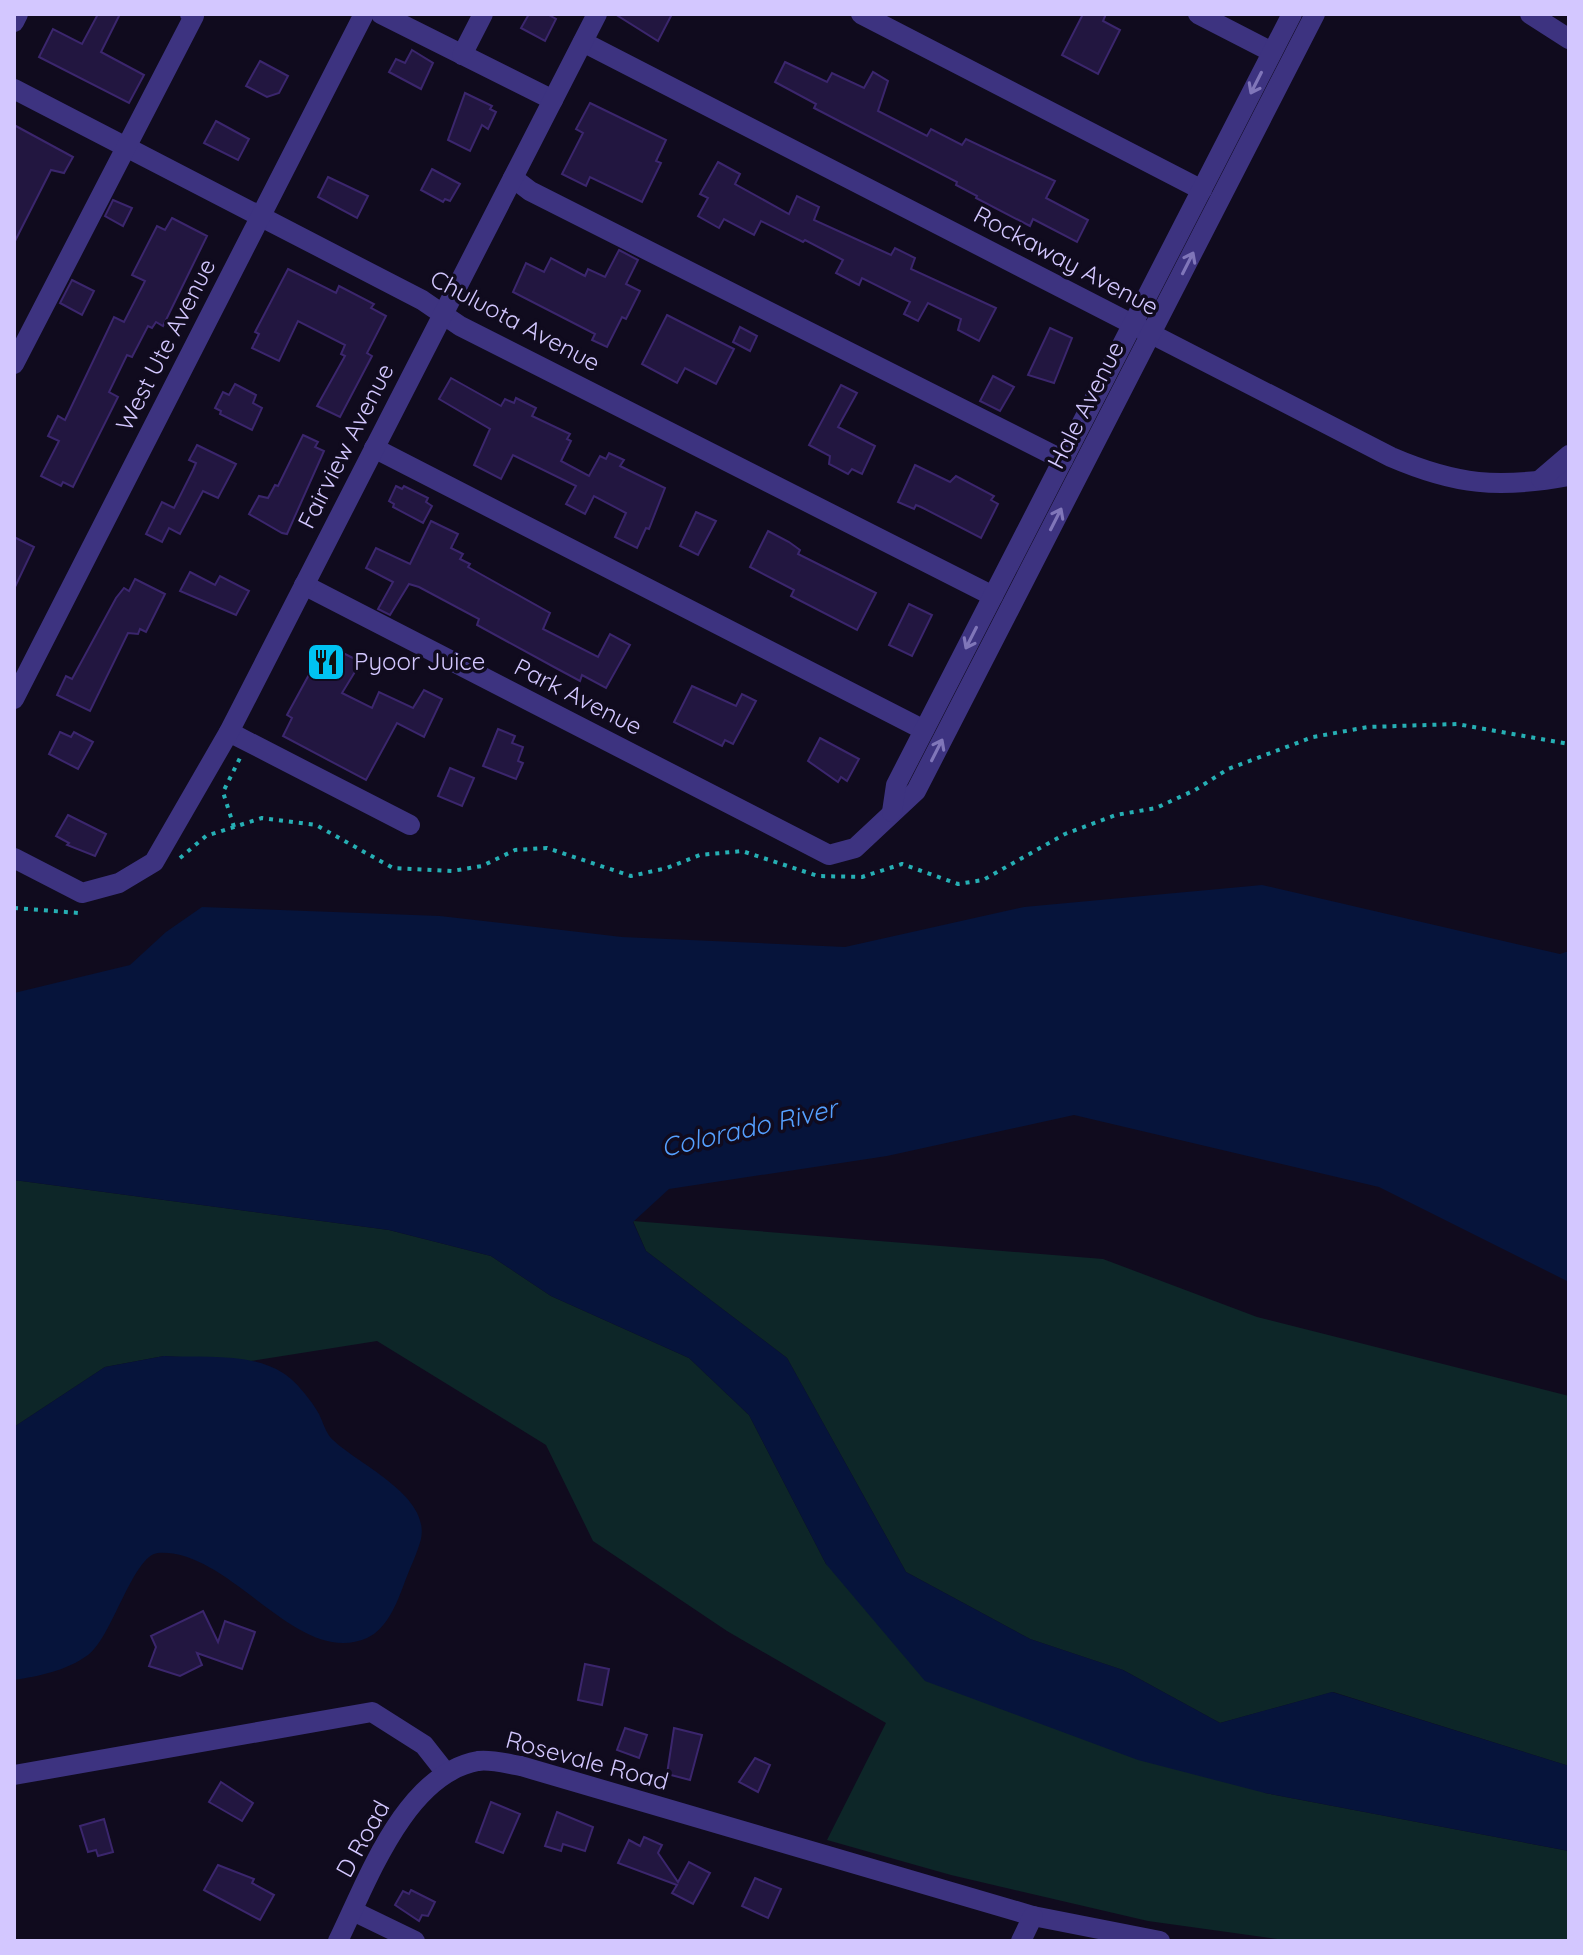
<svg xmlns="http://www.w3.org/2000/svg" width="1583" height="1955" font-family="Quicksand,sans-serif">
  <rect width="100%" height="100%" fill="#100b1e"/>
  <g fill="#0d2628">
    <polygon points="14,1180 389,1230 491,1256 551,1296 689,1358 749,1415 826,1564 1265,1793 1569,1851 1569,1941 1292,1941 1148,1921 951,1875 827,1840 886,1723 727,1631 593,1541 546,1445 377,1341 251,1361 164,1356 105,1367 14,1427"/>
    <polygon points="633,1221 1103,1259 1257,1317 1569,1396 1569,1766 1333,1692 1220,1723 1123,1670 1030,1639 906,1572 787,1358 646,1251"/>
  </g>
  <g fill="#06143b">
    <polygon points="1262,885 1560,954 1569,951 1569,1282 1379,1187 1074,1115 887,1156 669,1189 633,1222 646,1251 787,1358 906,1572 1030,1639 1123,1670 1220,1723 1332,1692 1569,1766 1569,1851 1265,1793 1138,1760 925,1681 826,1564 749,1415 689,1358 551,1296 491,1256 389,1230 14,1180 14,993 130,965 166,932 202,907 440,916 622,937 845,947 1024,907"/>
    <path d="M164,1356C202,1358 250,1352 283,1373C295,1380 312,1401 319,1414C323,1422 326,1434 333,1440C359,1465 430,1495 421,1539C417,1554 409,1570 404,1584C397,1603 387,1629 367,1638C297,1669 231,1548 158,1553C133,1555 112,1638 88,1655C66,1671 39,1676 14,1680V1427L105,1367Z"/>
  </g>
  <g fill="#221640" stroke="#3b266d" stroke-width="2">
    <polygon points="98,14 120,14 101,52 144,75 129,103 39,57 53,29 82,44"/>
    <polygon points="529,14 547,14 556,19 545,41 521,28"/>
    <polygon points="615,14 672,14 658,41"/>
    <polygon points="1083,14 1106,14 1103,21 1120,30 1098,74 1062,55"/>
    <polygon points="412,50 433,63 421,89 389,72 396,59 405,63"/>
    <polygon points="260,61 288,76 279,93 267,97 246,86"/>
    <polygon points="785,62 827,82 832,73 864,88 873,72 888,81 878,111 927,136 931,129 962,145 966,139 1055,181 1046,198 1088,220 1077,242 1033,219 1030,226 976,198 977,196 956,185 957,182 814,108 816,104 775,82"/>
    <polygon points="465,93 492,106 490,109 496,112 488,129 482,125 470,151 448,140"/>
    <polygon points="590,103 666,140 656,161 661,163 642,202 590,177 586,186 562,174 583,133 576,129"/>
    <polygon points="216,121 249,139 238,160 204,143"/>
    <polygon points="14,125 73,157 64,173 51,170 14,243"/>
    <polygon points="718,162 740,174 735,184 789,214 797,196 819,207 814,220 891,255 895,248 915,258 911,269 996,308 979,341 958,330 961,319 928,303 918,321 904,314 910,302 862,278 859,285 836,273 843,260 805,240 803,242 761,221 754,235 724,219 719,228 698,216 708,198 700,194"/>
    <polygon points="432,169 460,184 450,201 445,199 443,202 421,190"/>
    <polygon points="328,177 368,196 357,218 318,197"/>
    <polygon points="113,200 132,208 123,226 105,216"/>
    <polygon points="172,218 207,236 163,326 156,322 152,328 148,326 132,357 127,355 109,392 118,397 73,487 63,482 61,486 41,476 59,441 48,436 58,416 65,420 114,317 124,322 145,281 132,275 157,226 165,230"/>
    <polygon points="619,250 638,260 626,284 640,291 626,319 622,317 607,347 592,340 595,334 513,292 526,263 544,272 551,258 585,276 588,269 605,277"/>
    <polygon points="288,269 336,293 339,286 374,304 371,308 386,316 367,353 372,356 340,417 317,406 345,356 341,354 345,345 298,321 279,361 252,348 259,334 255,332"/>
    <polygon points="72,280 94,291 82,315 60,303"/>
    <polygon points="667,315 734,349 716,384 685,368 677,383 642,364"/>
    <polygon points="740,327 757,336 750,351 733,342"/>
    <polygon points="1050,328 1072,338 1054,383 1028,375"/>
    <polygon points="993,376 1014,387 1000,411 980,401"/>
    <polygon points="451,378 501,406 505,399 514,403 516,398 536,408 532,416 570,434 567,439 571,441 561,461 589,476 600,456 606,459 609,453 624,460 620,466 665,488 649,529 646,528 637,548 615,537 626,513 594,496 585,514 566,504 576,486 513,455 501,479 474,465 490,429 439,399"/>
    <polygon points="235,384 256,395 253,403 262,408 252,430 220,414 221,411 215,408 223,392 229,395"/>
    <polygon points="841,385 857,393 838,427 875,446 862,474 852,469 848,474 829,464 830,456 809,445"/>
    <polygon points="303,435 318,442 315,447 324,451 287,534 282,533 249,514 259,496 268,498 275,485 278,486"/>
    <polygon points="197,445 236,464 218,498 203,491 180,534 169,528 162,542 146,534 162,502 174,508 193,470 196,463 189,460"/>
    <polygon points="915,465 950,482 956,476 994,496 991,500 998,504 981,538 921,507 916,505 914,509 898,502"/>
    <polygon points="396,486 402,489 404,486 428,498 426,502 432,506 423,523 393,507 394,504 389,501"/>
    <polygon points="696,512 716,521 698,555 680,546"/>
    <polygon points="431,521 458,534 451,548 463,554 460,559 470,564 468,567 550,613 543,629 598,657 610,634 630,645 606,688 582,675 580,681 554,667 477,625 479,619 419,587 409,584 390,615 378,609 393,582 366,568 376,548 410,564"/>
    <polygon points="768,531 789,542 800,550 798,554 876,593 857,630 791,596 794,590 750,567"/>
    <polygon points="14,537 34,547 14,589"/>
    <polygon points="190,572 215,585 220,576 249,591 236,615 180,591"/>
    <polygon points="135,579 165,594 146,632 140,629 138,634 128,633 90,711 57,695 66,676 72,679 116,598 124,588 129,591"/>
    <polygon points="909,604 932,615 912,656 889,645"/>
    <polygon points="333,648 361,662 342,693 372,708 379,692 413,708 424,690 442,699 424,737 397,723 366,780 283,736 292,718 287,715 323,649 330,652"/>
    <polygon points="692,686 736,706 742,694 756,701 733,744 725,740 722,746 674,722"/>
    <polygon points="498,729 515,736 512,743 523,747 518,761 523,763 516,779 483,766"/>
    <polygon points="60,732 71,737 74,732 93,742 78,769 49,754"/>
    <polygon points="820,738 859,759 847,781 841,777 838,782 808,761"/>
    <polygon points="450,768 474,778 462,806 438,796"/>
    <polygon points="68,815 106,834 95,856 67,845 69,843 56,836"/>
    <polygon points="203,1611 218,1642 225,1621 255,1632 242,1669 197,1653 202,1665 180,1676 149,1666 156,1647 151,1636"/>
    <polygon points="585,1664 609,1669 602,1705 578,1700"/>
    <polygon points="625,1728 647,1735 639,1758 617,1750"/>
    <polygon points="674,1728 702,1735 690,1780 667,1774"/>
    <polygon points="755,1758 770,1765 758,1792 739,1782"/>
    <polygon points="221,1782 253,1803 242,1821 209,1802"/>
    <polygon points="491,1802 520,1814 503,1853 476,1842"/>
    <polygon points="557,1812 593,1827 585,1851 563,1844 561,1851 545,1846"/>
    <polygon points="104,1819 113,1852 98,1856 96,1850 88,1852 80,1826"/>
    <polygon points="644,1837 662,1845 658,1853 678,1882 689,1862 710,1873 693,1904 672,1893 677,1885 618,1863 629,1840 640,1846"/>
    <polygon points="218,1865 254,1879 252,1883 274,1895 260,1920 204,1890"/>
    <polygon points="755,1878 781,1889 768,1918 742,1906"/>
    <polygon points="411,1890 435,1902 428,1916 422,1915 419,1921 395,1905 403,1891 409,1894"/>
  </g>
  <g fill="none" stroke-linecap="round" stroke-linejoin="round">
    <g stroke="#26afb4" stroke-width="4" stroke-dasharray="4 6" stroke-linecap="butt">
      <polyline points="234,827 223,792 240,758"/>
      <polyline points="180,858 206,836 262,818 316,825 393,868 452,871 482,866 515,850 547,848 631,876 667,868 700,855 742,851 818,876 862,877 902,864 958,884 983,880 1065,834 1116,815 1156,808 1195,790 1228,769 1313,737 1368,727 1457,724 1569,744"/>
      <polyline points="14,908 79,913"/>
    </g>
    <g stroke="#3d3380" stroke-width="20">
      <polyline points="381,14 553,100"/>
      <polyline points="861,14 1202,190"/>
      <polyline points="1198,14 1272,52"/>
      <polyline points="1530,14 1569,39"/>
      <polyline points="14,22 18,14"/>
      <path d="M583,42L1391,457C1456,485 1499,489 1569,476"/>
      <polyline points="462,55 483,14"/>
      <polyline points="14,89 422,300 460,326 993,596"/>
      <polyline points="513,178 530,191 1063,460"/>
      <polyline points="14,364 194,16 190,14"/>
      <polyline points="374,448 924,730"/>
      <polyline points="1541,479 1569,455"/>
      <polyline points="304,585 829,855 855,848 916,791 1315,14"/>
      <polyline points="14,699 364,14"/>
      <polyline points="229,732 410,825"/>
      <polyline points="892,812 896,785 1292,14"/>
      <polyline points="14,858 82,893 119,883 154,862 229,732 597,14"/>
      <polyline points="14,1775 372,1712 424,1745 446,1773"/>
      <polyline points="353,1911 415,1941"/>
      <path d="M338,1941C367,1882 405,1774 478,1761C491,1759 508,1764 521,1766L1033,1916L1160,1941"/>
      <polyline points="1021,1941 1033,1916"/>
    </g>
  </g>
  <defs><path id="oneway-shaft" d="M-6 0H5M1.5-3L5.5 0L1.5 3" fill="none" stroke-width="1.6" stroke-linecap="round" stroke-linejoin="round" transform="scale(2)"/></defs>
  <g stroke="#8076b9">
    <use href="#oneway-shaft" transform="translate(1256 83) rotate(117)"/>
    <use href="#oneway-shaft" transform="translate(1188 263) rotate(-63)"/>
    <use href="#oneway-shaft" transform="translate(1056 519) rotate(-63)"/>
    <use href="#oneway-shaft" transform="translate(971 638) rotate(117)"/>
    <use href="#oneway-shaft" transform="translate(937 750) rotate(-63)"/>
  </g>
  <defs>
    <g id="restaurant-square" transform="scale(2)"><rect x="-9" y="-9" width="18" height="18" rx="4" fill="#00c3f2" stroke="#100b1e"/><path d="M-5-6h1v4h1v-4h1v4h1v-4h1v5L-1.5 .5V6h-2V.5L-5-1ZM5-6V6H3V1.5H1.5Q1.5-4 5-6Z" fill="#111"/></g>
  </defs>
  <g fill-rule="evenodd">
    <use href="#restaurant-square" x="326" y="662"/>
  </g>
  <g text-anchor="middle" stroke-width="7" stroke-linejoin="round" paint-order="stroke">
    <g font-size="24" fill="#d3c7ff" stroke="#100b1e">
      <text transform="translate(1066 261) rotate(28)" y="8">Rockaway Avenue</text>
      <text transform="translate(515 321) rotate(28)" y="8">Chuluota Avenue</text>
      <text transform="translate(166 345) rotate(-63)" y="8">West Ute Avenue</text>
      <text transform="translate(1086 405) rotate(-63)" y="8">Hale Avenue</text>
      <text transform="translate(346 446) rotate(-63)" y="8">Fairview Avenue</text>
      <text transform="translate(578 697) rotate(27)" y="8">Park Avenue</text>
      <text transform="translate(587 1761) rotate(15)" y="8">Rosevale Road</text>
      <text transform="translate(363 1839) rotate(-61)" y="8">D Road</text>
    </g>
    <g font-size="24" fill="#d3c7ff" stroke="#100b1e" text-anchor="start">
      <text x="354" y="670">Pyoor Juice</text>
    </g>
    <g font-size="26" font-style="italic" fill="#55a0ff" stroke="#100b1e">
      <text transform="translate(749 1128) rotate(-13)" y="9">Colorado River</text>
    </g>
  </g>
  <rect width="1583" height="1955" fill="none" stroke="#d3c7ff" stroke-width="32"/>
</svg>
